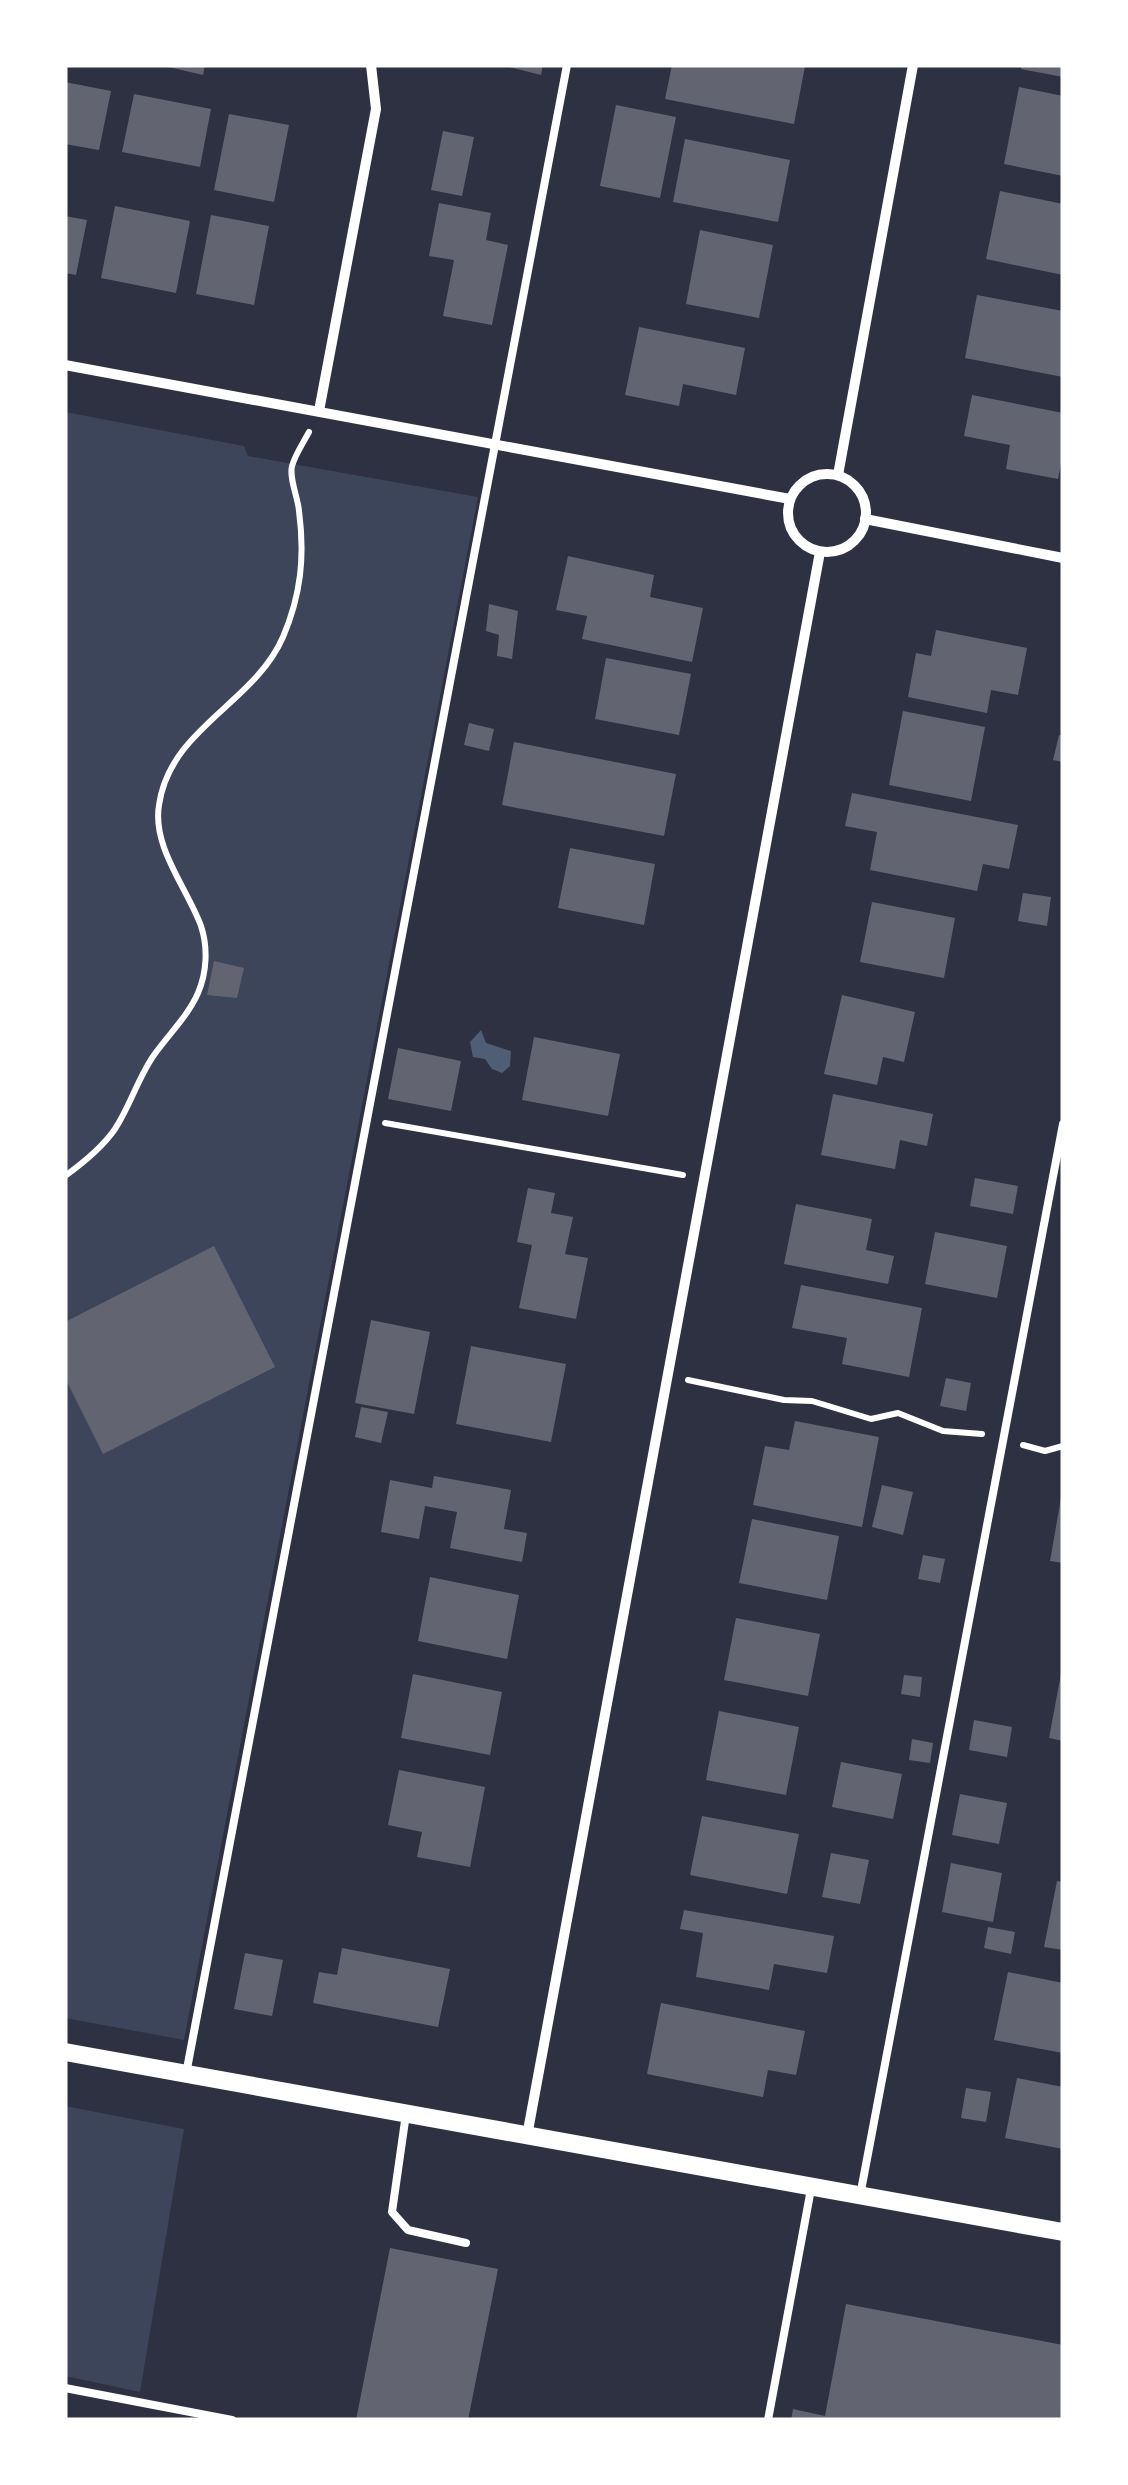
<svg xmlns="http://www.w3.org/2000/svg" width="1128" height="2485" font-family="Commissioner,sans-serif">
  <rect width="100%" height="100%" fill="#2d3142"/>
  <g fill="#3c4559">
    <polygon points="65,412 244,446 248,456 478,497 184,2040 65,2018"/>
    <polygon points="65,2106 184,2129 140,2392 65,2376"/>
  </g>
  <polygon fill="#4f5d75" points="481,1030 486,1043 511,1051 510,1066 502,1073 492,1069 485,1059 473,1057 470,1042"/>
  <g fill="#626471">
    <polygon points="160,65 205,65 203,75"/>
    <polygon points="501,65 543,65 541,75"/>
    <polygon points="672,65 805,66 794,124 665,99"/>
    <polygon points="1022,65 1063,65 1063,77 1021,69"/>
    <polygon points="65,82 111,91 99,150 65,144"/>
    <polygon points="1019,87 1063,96 1063,176 1004,164"/>
    <polygon points="134,94 211,109 200,167 122,152"/>
    <polygon points="616,105 676,117 660,198 600,186"/>
    <polygon points="229,114 289,125 274,202 214,190"/>
    <polygon points="443,131 474,137 462,196 431,190"/>
    <polygon points="685,139 790,160 778,222 673,202"/>
    <polygon points="1000,191 1063,204 1063,275 986,259"/>
    <polygon points="439,203 491,213 486,240 508,245 492,325 443,316 454,260 429,256"/>
    <polygon points="115,206 190,221 176,293 101,278"/>
    <polygon points="211,215 269,226 254,305 196,294"/>
    <polygon points="65,216 87,220 76,275 65,273"/>
    <polygon points="700,230 773,245 759,318 686,304"/>
    <polygon points="977,295 1063,311 1063,377 965,358"/>
    <polygon points="639,327 745,348 736,395 683,384 679,406 625,395"/>
    <polygon points="972,395 1063,413 1063,453 1058,479 1006,469 1010,445 964,436"/>
    <polygon points="568,556 654,575 650,597 703,608 692,662 582,639 587,616 556,610"/>
    <polygon points="489,604 518,611 512,659 497,656 499,635 486,631"/>
    <polygon points="936,630 1027,648 1018,695 991,690 987,713 908,697 916,653 931,656"/>
    <polygon points="606,658 691,674 679,735 595,719"/>
    <polygon points="903,711 985,727 971,801 889,785"/>
    <polygon points="469,723 494,729 489,751 464,745"/>
    <polygon points="1059,735 1063,736 1063,762 1053,760"/>
    <polygon points="514,742 676,774 664,836 502,805"/>
    <polygon points="852,793 1018,825 1009,869 983,864 977,891 870,870 877,832 845,826"/>
    <polygon points="570,848 655,864 644,925 558,908"/>
    <polygon points="1023,893 1051,897 1047,926 1018,921"/>
    <polygon points="872,902 955,918 944,978 860,962"/>
    <polygon points="214,961 244,968 237,998 207,995"/>
    <polygon points="842,995 915,1012 904,1062 883,1057 877,1085 824,1074"/>
    <polygon points="534,1037 620,1054 608,1116 522,1100"/>
    <polygon points="398,1048 461,1061 451,1111 388,1099"/>
    <polygon points="833,1094 933,1114 927,1146 900,1140 895,1169 821,1155"/>
    <polygon points="975,1178 1018,1186 1013,1214 970,1206"/>
    <polygon points="528,1188 555,1193 551,1213 573,1217 565,1254 588,1258 576,1319 519,1308 532,1245 517,1242"/>
    <polygon points="796,1204 872,1219 866,1250 894,1256 888,1284 784,1264"/>
    <polygon points="935,1232 1007,1246 997,1298 925,1284"/>
    <polygon points="214,1246 275,1367 103,1454 65,1378 65,1322"/>
    <polygon points="801,1285 922,1308 909,1377 842,1364 847,1338 792,1328"/>
    <polygon points="371,1320 430,1332 414,1414 355,1403"/>
    <polygon points="471,1346 566,1364 551,1442 456,1424"/>
    <polygon points="946,1378 971,1383 966,1411 940,1406"/>
    <polygon points="361,1407 388,1412 381,1443 355,1437"/>
    <polygon points="795,1421 879,1437 862,1527 753,1505 765,1446 789,1450"/>
    <polygon points="434,1476 511,1490 504,1529 527,1533 522,1562 450,1548 457,1512 425,1506 419,1539 381,1532 390,1480 432,1488"/>
    <polygon points="882,1485 913,1492 903,1535 872,1527"/>
    <polygon points="1061,1498 1063,1498 1063,1563 1050,1561"/>
    <polygon points="752,1519 839,1536 827,1600 739,1583"/>
    <polygon points="923,1555 945,1559 940,1583 918,1579"/>
    <polygon points="430,1577 519,1595 507,1659 418,1641"/>
    <polygon points="736,1618 820,1634 808,1696 724,1680"/>
    <polygon points="413,1674 502,1692 490,1755 401,1738"/>
    <polygon points="1061,1674 1063,1674 1063,1741 1049,1738"/>
    <polygon points="904,1675 922,1677 920,1697 901,1694"/>
    <polygon points="719,1711 799,1727 786,1795 706,1780"/>
    <polygon points="974,1720 1012,1727 1007,1757 969,1750"/>
    <polygon points="912,1739 933,1743 930,1763 909,1760"/>
    <polygon points="841,1762 902,1774 893,1819 832,1807"/>
    <polygon points="399,1770 485,1787 470,1867 417,1857 422,1832 388,1825"/>
    <polygon points="960,1794 1007,1803 999,1844 952,1835"/>
    <polygon points="702,1816 799,1834 787,1894 690,1875"/>
    <polygon points="831,1853 869,1860 860,1904 822,1897"/>
    <polygon points="951,1863 1002,1873 993,1922 942,1912"/>
    <polygon points="1057,1881 1063,1882 1063,1950 1044,1947"/>
    <polygon points="684,1910 834,1936 827,1973 774,1964 769,1990 696,1977 703,1933 680,1929"/>
    <polygon points="988,1927 1015,1932 1011,1954 984,1948"/>
    <polygon points="342,1948 450,1969 438,2027 313,2003 319,1972 337,1975"/>
    <polygon points="245,1953 283,1960 272,2016 234,2009"/>
    <polygon points="1008,1972 1063,1983 1063,2053 994,2040"/>
    <polygon points="661,2003 805,2031 796,2075 768,2070 763,2097 647,2074"/>
    <polygon points="1017,2078 1063,2087 1063,2149 1005,2138"/>
    <polygon points="966,2088 991,2092 986,2122 961,2118"/>
    <polygon points="390,2248 498,2269 468,2420 356,2420"/>
    <polygon points="846,2304 1063,2345 1063,2420 791,2420 793,2409 825,2416"/>
  </g>
  <g fill="none" stroke-linecap="round" stroke-linejoin="round">
    <g stroke="#fff" stroke-width="6">
      <polyline points="385,1123 683,1175"/>
      <path d="M65,1176C83,1163 102,1148 115,1129C130,1106 138,1078 154,1055C168,1035 188,1016 198,993C207,972 208,947 201,926C187,888 152,847 159,805C170,728 254,704 283,637C301,595 305,556 299,511C298,498 289,478 292,466C295,455 303,443 309,432"/>
      <polyline points="688,1380 784,1400 812,1401 871,1419 898,1413 943,1431 982,1434"/>
      <polyline points="1023,1445 1045,1451 1063,1446"/>
    </g>
    <g stroke="#fff" stroke-width="8">
      <polyline points="186,2074 567,65"/>
      <polyline points="406,2114 392,2212 408,2230 466,2243"/>
      <polyline points="860,2196 1063,1124"/>
      <polyline points="65,2388 232,2420"/>
      <polyline points="768,2420 811,2189"/>
    </g>
    <g stroke="#fff" stroke-width="10">
      <polyline points="65,365 790,499"/>
      <polyline points="319,411 376,109 371,65"/>
      <circle cx="827" cy="513" r="39"/>
      <polyline points="838,475 913,65"/>
      <polyline points="865,519 1063,558"/>
      <polyline points="527,2136 820,552"/>
    </g>
    <polyline stroke="#fff" stroke-width="18" points="65,2052 1063,2232"/>
  </g>
  <rect width="1128" height="2485" fill="none" stroke="#ffffff" stroke-width="135"/>
</svg>
